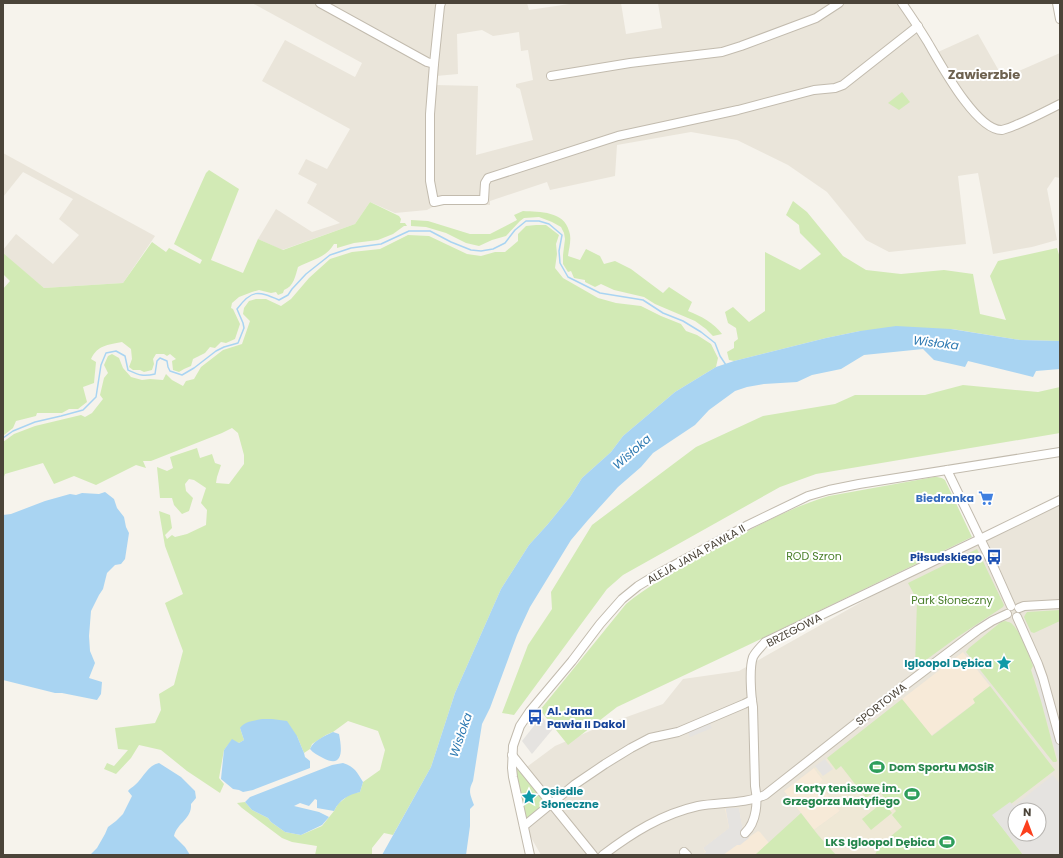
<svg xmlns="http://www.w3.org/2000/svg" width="1063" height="858" font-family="Poppins,sans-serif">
  <rect width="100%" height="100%" fill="#f6f3ec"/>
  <g fill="#eae5da" fill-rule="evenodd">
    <path d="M252,3H527L529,10L576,3H621L626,34L662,28L658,3H906L938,52L978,34L1003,78L1060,53V178L1055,177L1047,189L1057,240L1032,247L993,254L978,173L958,176L966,244L889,252L866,240L827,192L788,165L737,140L691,132L617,145L615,176L550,190L547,182L490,201V205L438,204L427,210L395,213L370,202L355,224L282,250L258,239L276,209L312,232L340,223L307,203L317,184L298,174L306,159L327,169L350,129L262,81L285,40L355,77L362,63ZM482,30L493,36L519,32L521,51L528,50L533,80L516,84V87L520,89L533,140L476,155L478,86L435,85L436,76L458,74L457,34Z"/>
    <polygon points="3,153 155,236 123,283 44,288 3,254 3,250 16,234 53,264 79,235 59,219 73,199 23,172 3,197"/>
    <path d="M1060,497V855H541L521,820L554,800L524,769L555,746L604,725L663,704L683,679L739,671L959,547L1018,515ZM1015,810H1039V834H1015Z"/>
  </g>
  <g fill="#f7ead8">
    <polygon points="963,652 990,686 973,699 976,702 931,736 902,699"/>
    <polygon points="814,768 823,780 819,784 840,811 814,830 784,791"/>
    <polygon points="739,808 743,831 748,838 758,831 760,832 769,843 755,855 702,855 705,852 703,848 729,828 725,809"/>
  </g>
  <polygon fill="#efe8d6" points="827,758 836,770 841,766 866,798 877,789 896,811 902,827 879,846 875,855 836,855 814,830 840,811 819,784 823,780 814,768"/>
  <g fill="#d2eab5">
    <polygon points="902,92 910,102 899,110 888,103"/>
    <path d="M209,170L239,189L211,260L243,273L258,239L283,250L355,224L370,202L399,216L401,219L400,223H405L407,226H404L393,234L378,240L354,243L337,248V244H334C326,258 311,260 298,267C295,277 294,286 284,290L283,293L278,295L276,292L271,293L259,290L252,292L239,297L232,303L231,308L233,309L240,324L235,339L226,343L221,342L215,348L210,347L205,353L193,359L191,366L184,369L179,372L173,370L172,361L176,359L170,354L167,356L164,354H156L153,359L154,364L152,370L144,372L140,370H133L129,367L132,359L131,349L122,342C107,345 98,345 91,359L96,362L94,383L83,387L87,402L78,409H69L62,413H37L36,416L16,421L13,428L4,435L3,289L10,281L3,274V253L44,288L123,283L152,242L166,252L169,248L200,264L202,260L174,244L206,173Z"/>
    <polygon points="793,201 807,212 843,256 866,270 901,274 944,270 973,274 980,314 1006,320 990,276 998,261 1057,248 1060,258 1060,341 1020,340 952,329 860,331 826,338 734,361 729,360 727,352 734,348 734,342 738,339 736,328 728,323 725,312 733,307 749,322 765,311 765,252 800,270 821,254 800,233 799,225 786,215"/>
    <path d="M523,211C540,212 564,211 569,231C572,239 569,248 568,256L580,260L586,249L600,256L604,264L615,261L631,269L663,293L669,287L692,302L688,311C701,316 714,323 722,334L713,336L706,329L695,321L655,304L644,297L614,290L601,284L595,287L585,282V280L574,278L571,271L568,272L563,264V255L565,239L564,233L561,227L552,222L539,217L524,218L520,221L506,236L492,240L479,246L466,243L446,233L426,227L411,226V220L428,221L470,234H490L517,220L514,215Z"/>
    <polygon points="536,225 546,225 559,235 556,244 557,254 555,268 563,278 598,298 616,303 641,306 661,316 681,324 686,331 697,335 711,344 718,358 716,367 675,392 623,436 611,452 582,478 570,497 548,524 529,545 501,589 455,693 431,767 393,835 384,833 372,848 372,855 315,855 317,846 292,842 282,838 242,808 237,803 245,802 252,810 268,818 271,822 285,832 301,835 322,826 334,811 338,804 350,794 360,792 363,782 380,770 385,750 378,731 348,721 333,732 326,735 312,744 310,749 304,753 297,736 240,728 244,740 239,743 232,740 224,750 219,778 224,784 220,793 187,771 161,750 139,745 131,758 116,774 104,769 107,763 114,766 128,750 118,749 115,728 155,723 161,710 159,694 174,685 183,651 165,603 183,594 165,546 159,511 170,515 172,528 165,535 167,539 172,535 175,537 187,534 206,525 207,510 201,503 206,488 194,480 189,479 185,484 186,491 193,498 189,511 182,514 174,505 172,498 160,498 157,467 167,471 173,468 170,457 197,448 200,458 212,454 215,463 221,465 217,477 216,483 229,484 244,464 244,455 238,433 232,428 222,433 151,461 143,461 146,468 136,465 96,485 74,476 54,484 43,463 5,474 3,480 3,442 14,434 35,426 81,415 85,417 92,413 103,399 100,395 104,378 108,373 104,365 108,356 112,354 119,358 123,368 131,377 142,380 150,379 163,380 166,374 172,380 183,386 186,381 194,379 201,367 223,350 242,344 250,321 243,314 244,308 249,301 256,299 266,299 281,306 291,299 309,278 330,259 352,252 380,249 408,235 429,236 467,254 481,256 495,252 505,252 518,241 518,234 526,226"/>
    <polygon points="963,385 1038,392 1060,387 1060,433 816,474 780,487 623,575 607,589 514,715 502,713 528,645 552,609 551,592 592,525 696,447 763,416 835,404 855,395 925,395"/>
    <path d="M934,477C938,477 941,477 945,480L972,537L742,648L617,707L568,745L540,710L626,604C646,587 674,572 697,559C740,535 782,510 829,496Z"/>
    <polygon points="977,549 1004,605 1003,607 956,638 915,668 917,600 908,583"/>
    <polygon points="1060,610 1060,621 1034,633 1031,632 1024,617 1025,615 1027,612"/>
    <path d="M1005,621C1008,622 1011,622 1013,625C1021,633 1029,655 1033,666L1031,670L1041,701L1057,761L1056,762H1053L966,652L969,648L1001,622Z"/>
    <polygon points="990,686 1055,770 994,817 1023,855 875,855 879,846 902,827 892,815 896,811 877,789 866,798 841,766 836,770 827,758 902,699 932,736 975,703 973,699"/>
    <polygon points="517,769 518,769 545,802 545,805 527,819 526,819 517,780 516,770"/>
    <polygon points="883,802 892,813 871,830 862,819"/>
    <polygon points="801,813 818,835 836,855 755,855"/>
  </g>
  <g fill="#e5e3e0" fill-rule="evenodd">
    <polygon points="1036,666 1060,748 1060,766 1033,671"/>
    <polygon points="541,717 543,718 552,730 532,754 522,741"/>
    <polygon points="709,722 712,728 690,737 687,730"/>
    <polygon points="825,759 833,769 823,776 815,766"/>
    <path d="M1053,775L1060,784V855H1024L992,815L1010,802L1014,806ZM1015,810H1039V834H1015Z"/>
    <polygon points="726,808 739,808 743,831 749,838 740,845 737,845 723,855 702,855 706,852 703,848 729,828 726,811"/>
  </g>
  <g fill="#a9d4f2">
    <path d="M896,326L951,329L1020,340L1060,341V369L1036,371L1033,377L968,361L965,367L934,360L923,349L864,355L841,369L812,375L797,382L764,384L747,387L735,391L709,410L695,425L653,453L641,467L618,487L588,520L571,540L530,607L517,635L490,708L482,724L473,781C468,791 470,794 474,805L470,809V826L466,855H382L431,767L455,693L501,589L529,545L548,524L570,497L582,478L611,452L623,436L675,392L716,367L734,361L826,338L860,331Z"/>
    <polygon points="105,492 114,499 117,508 124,517 126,527 129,533 125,559 121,564 115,565 107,573 103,589 99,595 91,611 89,636 90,651 95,663 89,678 102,682 101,694 97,700 62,693 55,693 3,680 3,515 11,514 45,501 70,494 76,495 82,493 99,494"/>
    <path d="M262,719H272L287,721L297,736L304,753L305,757L310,761V768L253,790L243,792L239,790L233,789L221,779L224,750L232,739L239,743L244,740L240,728C245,721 254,721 262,719Z"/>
    <path d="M333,732L339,734C342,749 344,769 323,758C318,755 313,753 310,749C314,740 325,736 333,732Z"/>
    <path d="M159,763L181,777L195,791L196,798L191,804C192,819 177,823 174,836L185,847L190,855H90L97,848L105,834L108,827L116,821L123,814L132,796L128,791C130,788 132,788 135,785C143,778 148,765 159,763Z"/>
    <path d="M343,763C355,767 357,772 363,782L360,792C348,795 340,799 334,811L317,808V800L315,799L309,806L300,803L294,806L319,812L329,817L322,825L301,835L285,832L271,822L268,818L252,810L245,802L250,797L332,765Z"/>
  </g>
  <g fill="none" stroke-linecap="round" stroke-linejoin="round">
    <path stroke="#a9d4f2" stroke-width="1.5" d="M3,438L13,431L35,422L61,416L83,410L96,397L101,365L106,353L116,351L125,356L128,370C139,375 143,377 155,374L157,361L160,358L167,361L168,367L170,371L182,375L194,368L216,351L224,347L238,343L244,328L243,323L237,309C252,289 258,291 279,300L288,295L292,289L306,274L330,255L351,248L381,244L409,231H430L451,242L471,250L481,251L493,249L505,243L515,230L526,221H539L549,224L562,235L559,251L560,263L568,277L600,293L643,300L663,313L683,321L701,332L715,343L720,356L726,365"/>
    <g stroke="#c2bbae" stroke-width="10">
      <g id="minor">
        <polyline points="320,3 427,62 434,64"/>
        <polyline points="441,3 440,6 434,64 430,114 430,181 434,202 443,200 484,200 485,183 488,178 618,136 738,110 814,90 835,88 843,85 918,26"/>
        <path d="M902,3C911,16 919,28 927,41C939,61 976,131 1002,130C1006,129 1012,127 1016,125C1031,119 1046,111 1060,104"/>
        <polyline points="1057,3 1060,19"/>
        <polyline points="551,76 630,63 722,52 741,46 816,18 839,3"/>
        <polyline points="947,470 990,559 1011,606"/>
        <polyline points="1019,608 1024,606 1060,604"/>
        <polyline points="1017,617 1038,664 1043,678 1060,740"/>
        <polyline points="512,755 593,855"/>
        <polyline points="524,826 574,785 605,764 631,748 650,738 678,732 744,704 752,700"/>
        <path d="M745,833C757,822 758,801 755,786L753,707C751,696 749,668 753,657C756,651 761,647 765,642L980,539L1060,500"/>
        <polyline points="684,852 687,855"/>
        <polyline points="530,855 513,777 512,768 513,746 520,726 530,711 572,661 600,624 622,599 638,586 656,575 748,525 808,496 829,490 859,484 1060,452"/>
        <path d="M603,855C632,833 662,814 698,806C720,802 745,804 765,795L883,702L978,630L992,621L1007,614"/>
      </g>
    </g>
    <use href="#minor" stroke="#fff" stroke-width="8"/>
  </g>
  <defs>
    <g id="supermarket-bare" transform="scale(1.2)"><path d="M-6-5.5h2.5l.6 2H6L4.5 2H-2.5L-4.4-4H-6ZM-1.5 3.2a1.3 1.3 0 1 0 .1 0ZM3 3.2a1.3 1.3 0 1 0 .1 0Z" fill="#3f7fe0" stroke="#fff" stroke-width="2.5" paint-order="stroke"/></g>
    <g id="bus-bare" transform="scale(1.2)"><path d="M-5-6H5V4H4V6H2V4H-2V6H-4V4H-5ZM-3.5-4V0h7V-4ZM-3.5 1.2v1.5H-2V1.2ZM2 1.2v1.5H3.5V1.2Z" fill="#1a4fb4" stroke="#fff" stroke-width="2.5" paint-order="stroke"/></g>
    <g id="sight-bare" transform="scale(1.2)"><path d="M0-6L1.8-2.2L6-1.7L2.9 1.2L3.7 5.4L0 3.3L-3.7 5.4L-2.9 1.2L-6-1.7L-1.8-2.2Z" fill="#0f9aa8" stroke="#fff" stroke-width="2.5" paint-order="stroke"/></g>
    <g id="stadium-bare" transform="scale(1.2)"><path d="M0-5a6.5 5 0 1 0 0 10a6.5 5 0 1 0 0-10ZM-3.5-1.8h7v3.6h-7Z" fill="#2e9e5b" stroke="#fff" stroke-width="2.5" paint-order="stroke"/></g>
  </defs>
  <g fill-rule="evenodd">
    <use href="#supermarket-bare" x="986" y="498"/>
    <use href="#bus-bare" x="994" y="557"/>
    <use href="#sight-bare" x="1004" y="663"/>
    <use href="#bus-bare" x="535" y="717"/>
    <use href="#stadium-bare" x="877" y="767"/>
    <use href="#stadium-bare" x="912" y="794"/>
    <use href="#sight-bare" x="529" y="797"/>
    <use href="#stadium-bare" x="947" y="842"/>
  </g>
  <g text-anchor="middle" stroke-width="4" stroke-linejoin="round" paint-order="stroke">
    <g font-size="11" font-weight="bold" fill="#366cbe" stroke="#fff" text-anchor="end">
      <text x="974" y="502">Biedronka</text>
    </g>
    <g font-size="11" fill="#4b4439" stroke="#fff">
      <text transform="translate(696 554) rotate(-29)" y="4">ALEJA JANA PAWŁA II</text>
      <text transform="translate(794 630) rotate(-27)" y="4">BRZEGOWA</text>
      <text transform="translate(881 704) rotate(-38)" y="4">SPORTOWA</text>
    </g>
    <g font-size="11" fill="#4a7f2a" stroke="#fff">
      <text x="814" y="560">ROD Szron</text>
      <text x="952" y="604">Park Słoneczny</text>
    </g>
    <g font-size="11" font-weight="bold" fill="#164399" stroke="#fff" text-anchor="end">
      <text x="982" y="561">Piłsudskiego</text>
      <text x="547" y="715" text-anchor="start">Al. Jana<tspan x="547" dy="13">Pawła II Dakol</tspan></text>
    </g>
    <g font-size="11" font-weight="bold" fill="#0d838f" stroke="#fff" text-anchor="end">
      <text x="992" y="667">Igloopol Dębica</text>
      <text x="541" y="795" text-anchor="start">Osiedle<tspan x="541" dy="13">Słoneczne</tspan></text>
    </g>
    <g font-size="11" font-weight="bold" fill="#27864d" stroke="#fff" text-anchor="end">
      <text x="889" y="771" text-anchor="start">Dom Sportu MOSiR</text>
      <text x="900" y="792">Korty tenisowe im.<tspan x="900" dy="13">Grzegorza Matyfiego</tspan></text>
      <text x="935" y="846">LKS Igloopol Dębica</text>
    </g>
    <g font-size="12" font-style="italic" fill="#2e7ab2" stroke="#fff">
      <text transform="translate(936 343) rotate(7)" y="4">Wisłoka</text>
      <text transform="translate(632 452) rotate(-41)" y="4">Wisłoka</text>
      <text transform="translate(461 735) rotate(-71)" y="4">Wisłoka</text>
    </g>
    <g font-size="13" font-weight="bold" fill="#6e6250" stroke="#fff">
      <text x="984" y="79">Zawierzbie</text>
    </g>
  </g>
  <rect width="1063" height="858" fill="none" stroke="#4b4439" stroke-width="8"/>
  <g transform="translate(1027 822) rotate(1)"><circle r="19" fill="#ffffff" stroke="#b7b4b0"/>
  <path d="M0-3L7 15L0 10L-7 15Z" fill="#fc3f1d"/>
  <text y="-6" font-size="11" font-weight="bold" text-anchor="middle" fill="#4b4439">N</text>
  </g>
</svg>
